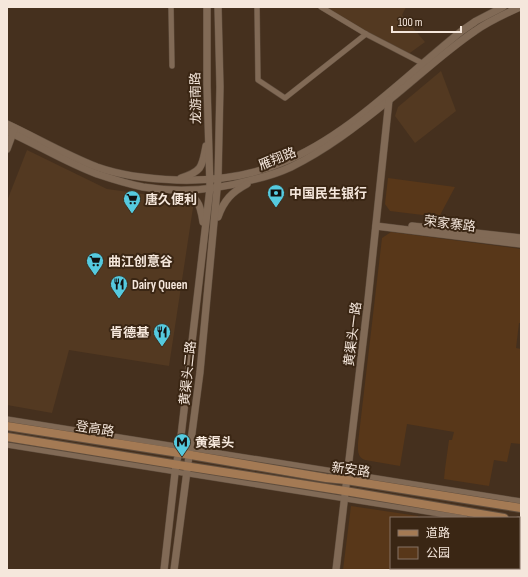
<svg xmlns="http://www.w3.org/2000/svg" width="528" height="577" font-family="'Sofia Sans Condensed','Noto Sans SC',sans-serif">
  <rect width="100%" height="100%" fill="#45301e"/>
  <g fill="#533921">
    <polygon points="325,7 406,7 402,15 425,42 407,55"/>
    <polygon points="441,71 456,111 415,143 395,116 398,107"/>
    <polygon points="27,150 107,189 194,201 169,366 69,350 52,413 7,405 7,201"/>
  </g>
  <g fill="#583719">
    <polygon points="388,178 455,187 439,217 390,211 385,204"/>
    <path d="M391,232L521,249V323H519L516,348L521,349V444L511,443L507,462L494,460L489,486L444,479L445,469L449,440H452L454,432L407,424L400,466L365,460C357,457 358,450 358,443L382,238Z"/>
    <polygon points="351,506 418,516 418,518 391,518 391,568 408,568 408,570 343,570"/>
  </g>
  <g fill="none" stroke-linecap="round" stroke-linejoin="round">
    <g stroke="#604e3e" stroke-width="6">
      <g id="street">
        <polyline points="171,7 172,66"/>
        <polyline points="257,7 258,80 285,98 366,34"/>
        <polyline points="321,7 366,34 422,63"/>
        <polyline points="7,419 521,501"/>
        <polyline points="7,445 465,518"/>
      </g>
    </g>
    <g stroke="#604e3e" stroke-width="8">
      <g id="secondary">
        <path d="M7,124C37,138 66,155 97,167C122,176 151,179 177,180C213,181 248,177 281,163C348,137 406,75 463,30L476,21L503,7"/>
        <path d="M7,131C38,145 65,162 97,174C112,179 128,184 143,187C179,193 216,190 251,180C265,177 278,173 291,167C326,150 357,126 388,101C417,78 444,52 475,31C489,21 505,14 520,7"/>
        <polyline points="7,149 14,130"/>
        <path d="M181,178C203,171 202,166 206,146"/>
        <path d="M178,192C198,197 200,202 203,222"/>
        <path d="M218,217C224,200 232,192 247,184"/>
        <polyline points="376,226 521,244"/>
        <polyline points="412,226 521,238"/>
        <polyline points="519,544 521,530"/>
        <polyline points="164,570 176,464 179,453 210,188 207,85 207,7"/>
        <polyline points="174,570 200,372 218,179 220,87 218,7"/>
        <polyline points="336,570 368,300 389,100"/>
        <polyline points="516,570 516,568"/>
      </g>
    </g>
    <g stroke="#604e3e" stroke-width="10">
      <g id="primary">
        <polyline points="7,426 179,453 326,478 346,480 521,508"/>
        <polyline points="7,437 191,467 345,491 504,518"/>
        <polyline points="519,521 521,521"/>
      </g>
    </g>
    <use href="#street" stroke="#816a56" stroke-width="5"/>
    <use href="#secondary" stroke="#816a56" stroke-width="7"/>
    <use href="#primary" stroke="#a47a54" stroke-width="8"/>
  </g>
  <defs>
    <g id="bank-pin" transform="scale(0.9)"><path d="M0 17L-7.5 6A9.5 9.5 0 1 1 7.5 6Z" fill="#55cadf" stroke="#3a2614"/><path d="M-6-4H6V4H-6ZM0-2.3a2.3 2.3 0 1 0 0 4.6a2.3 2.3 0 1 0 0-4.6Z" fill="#111"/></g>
    <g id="supermarket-pin" transform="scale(0.9)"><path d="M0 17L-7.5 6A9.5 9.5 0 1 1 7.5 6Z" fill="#55cadf" stroke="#3a2614"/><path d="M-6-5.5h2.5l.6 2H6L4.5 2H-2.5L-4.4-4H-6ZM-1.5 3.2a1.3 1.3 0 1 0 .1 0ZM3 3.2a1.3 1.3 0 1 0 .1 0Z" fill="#111"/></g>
    <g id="restaurant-pin" transform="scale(0.9)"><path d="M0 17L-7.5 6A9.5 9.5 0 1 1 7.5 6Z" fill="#55cadf" stroke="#3a2614"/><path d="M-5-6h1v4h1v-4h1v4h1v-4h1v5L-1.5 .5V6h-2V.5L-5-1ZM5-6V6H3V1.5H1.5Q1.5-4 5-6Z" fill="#111"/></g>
    <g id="metro-pin" transform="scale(0.9)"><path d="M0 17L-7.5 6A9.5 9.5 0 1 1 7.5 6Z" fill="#55cadf" stroke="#3a2614"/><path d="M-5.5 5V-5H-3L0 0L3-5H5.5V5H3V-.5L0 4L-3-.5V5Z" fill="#111"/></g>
  </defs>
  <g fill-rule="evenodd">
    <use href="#bank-pin" x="276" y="193"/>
    <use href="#supermarket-pin" x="132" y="199"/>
    <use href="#supermarket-pin" x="95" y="261"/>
    <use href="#restaurant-pin" x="119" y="284"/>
    <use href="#restaurant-pin" x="162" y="332"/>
    <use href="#metro-pin" x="182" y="442"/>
  </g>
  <g text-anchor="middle" stroke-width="4" stroke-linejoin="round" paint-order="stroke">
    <g font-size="13" fill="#f5e7dc" stroke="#3a2614">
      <text transform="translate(195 98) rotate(-91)" y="5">龙游南路</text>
      <text transform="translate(277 158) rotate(-22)" y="5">雁翔路</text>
      <text transform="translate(450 223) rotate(7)" y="5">荣家寨路</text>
      <text transform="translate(352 334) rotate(-83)" y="5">黄渠头一路</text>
      <text transform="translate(187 373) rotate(-84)" y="5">黄渠头二路</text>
      <text transform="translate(95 428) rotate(9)" y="5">登高路</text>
      <text transform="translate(351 469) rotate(8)" y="5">新安路</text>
    </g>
    <g font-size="13" font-weight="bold" fill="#f5e7dc" stroke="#3a2614" text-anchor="start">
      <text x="289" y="198">中国民生银行</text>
      <text x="145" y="204">唐久便利</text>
      <text x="108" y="266">曲江创意谷</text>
      <text x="132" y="289">Dairy Queen</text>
      <text x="149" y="337" text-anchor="end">肯德基</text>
      <text x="195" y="447">黄渠头</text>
    </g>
  </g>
  <rect width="528" height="577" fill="none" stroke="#f5e7dc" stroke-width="16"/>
  <rect x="390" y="517" width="130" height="52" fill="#3a2614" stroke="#857364"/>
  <rect x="398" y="530" width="20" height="6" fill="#a47a54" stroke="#857364"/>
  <text x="426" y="537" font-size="12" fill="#f5e7dc">道路</text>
  <rect x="398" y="547" width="20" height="12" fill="#583719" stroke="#857364"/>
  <text x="426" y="557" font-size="12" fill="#f5e7dc">公园</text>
  <path d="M392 26v6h69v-6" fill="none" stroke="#f5e7dc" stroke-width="2"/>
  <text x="398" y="26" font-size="12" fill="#f5e7dc" stroke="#3a2614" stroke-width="3" paint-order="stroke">100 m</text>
</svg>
